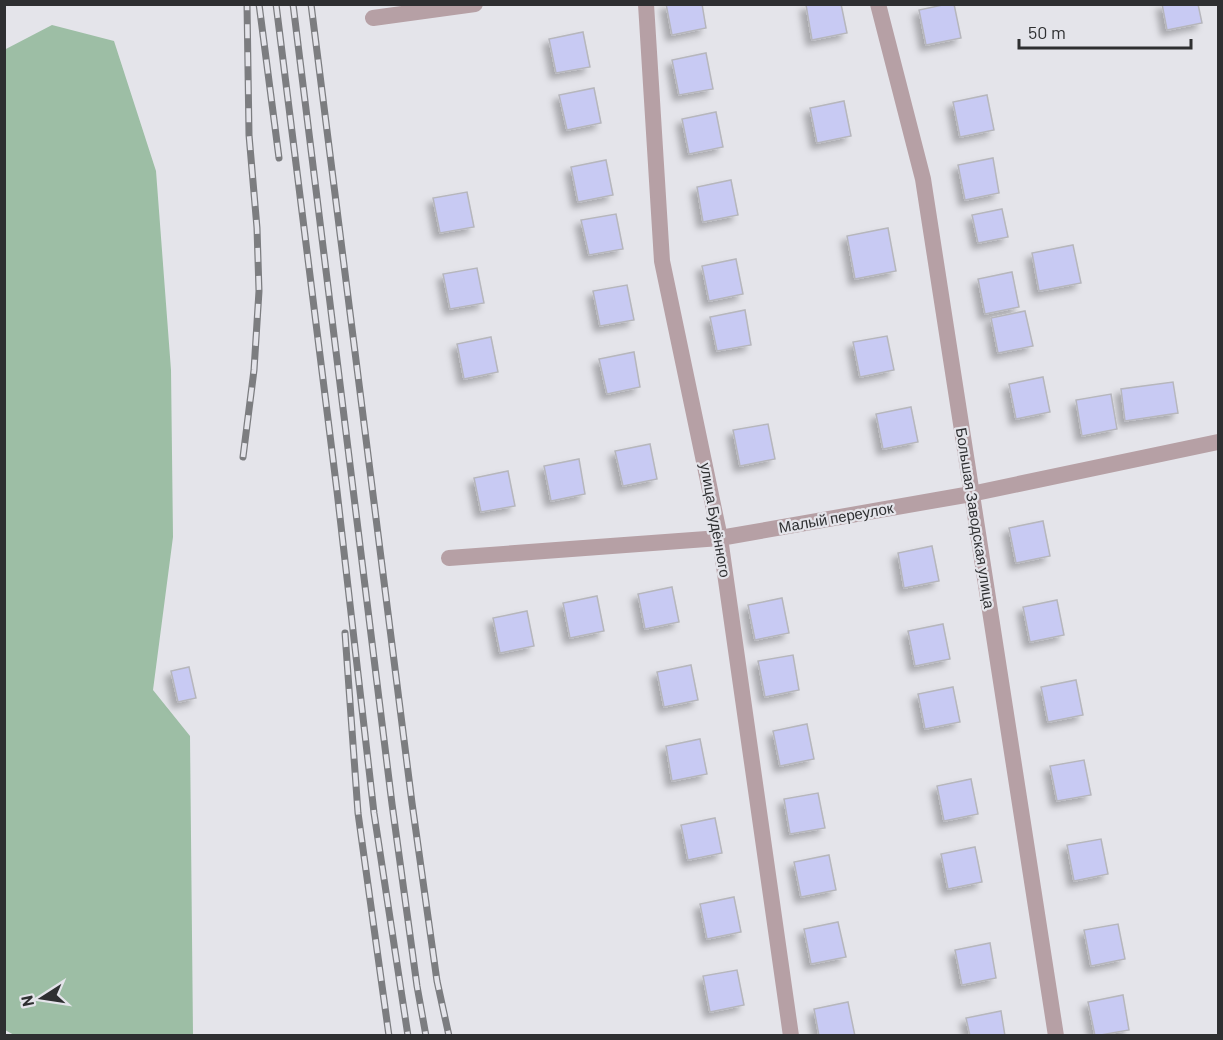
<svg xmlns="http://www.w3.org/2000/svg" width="1223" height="1040" font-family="Barlow,sans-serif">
  <defs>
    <filter id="shadow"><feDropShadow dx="-5.5" dy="5.5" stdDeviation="3" flood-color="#0004"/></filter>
  </defs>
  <rect width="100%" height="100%" fill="#e4e4ea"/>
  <polygon fill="#9dbea5" points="52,25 114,41 156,171 171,370 173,537 153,690 190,736 193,1035 16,1036 5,1030 4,50"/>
  <g fill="#c8caf3" stroke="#b6b6bc" stroke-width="1.5" filter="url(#shadow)">
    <polygon points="666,4 702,4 706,28 672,35"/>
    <polygon points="841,4 847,33 812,40 806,5"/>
    <polygon points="947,4 954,4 961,38 926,45 919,10"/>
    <polygon points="1162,4 1198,4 1202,23 1167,30"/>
    <polygon points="583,32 590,67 556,73 549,39"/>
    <polygon points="706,53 713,89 679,95 672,60"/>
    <polygon points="594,88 601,123 567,130 559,95"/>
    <polygon points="987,95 994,130 960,137 953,102"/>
    <polygon points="844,101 851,136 817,143 810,108"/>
    <polygon points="716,112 723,147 689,154 682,119"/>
    <polygon points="993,158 999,193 965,200 958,165"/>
    <polygon points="606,160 613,195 578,202 571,167"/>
    <polygon points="731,180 738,215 703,222 697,187"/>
    <polygon points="467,192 474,227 440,233 433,198"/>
    <polygon points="1002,209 1008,237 978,243 972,215"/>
    <polygon points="616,214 623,249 589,255 581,220"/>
    <polygon points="888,228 896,271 855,279 847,236"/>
    <polygon points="1073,245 1081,283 1039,291 1032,253"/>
    <polygon points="736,259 743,294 709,301 702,266"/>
    <polygon points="477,268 484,303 450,309 443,274"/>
    <polygon points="1012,272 1019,307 985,314 978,279"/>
    <polygon points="627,285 634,320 600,326 593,291"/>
    <polygon points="745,310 751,345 717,351 710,317"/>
    <polygon points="1025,311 1033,346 998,353 991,318"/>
    <polygon points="887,336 894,370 860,377 853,342"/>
    <polygon points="491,337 498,372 464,379 457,344"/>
    <polygon points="634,352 640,387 607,394 599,359"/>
    <polygon points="1043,377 1050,412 1016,419 1009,384"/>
    <polygon points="1173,382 1178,413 1125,421 1121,389"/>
    <polygon points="1111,394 1117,429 1082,436 1076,400"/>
    <polygon points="911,407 918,442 883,449 876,414"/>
    <polygon points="768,424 775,459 740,466 733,430"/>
    <polygon points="650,444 657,479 623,486 615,451"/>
    <polygon points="579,459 585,494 551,501 544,466"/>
    <polygon points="508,471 515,506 481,512 474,478"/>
    <polygon points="1043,521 1050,556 1016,563 1009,528"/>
    <polygon points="932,546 939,581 904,588 898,553"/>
    <polygon points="672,587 679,622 645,629 638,594"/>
    <polygon points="597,596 604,631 570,638 563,603"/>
    <polygon points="782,598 789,633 755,640 748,605"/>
    <polygon points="1057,600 1064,635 1030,642 1023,607"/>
    <polygon points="527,611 534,646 500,653 493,618"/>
    <polygon points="943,624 950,659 915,666 908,631"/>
    <polygon points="793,655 799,690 765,697 758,661"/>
    <polygon points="691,665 698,700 664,707 657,672"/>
    <polygon points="189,667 196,698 178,702 171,671"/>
    <polygon points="1076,680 1083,715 1048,722 1041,687"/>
    <polygon points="953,687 960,722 925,729 918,694"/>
    <polygon points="807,724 814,759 780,766 773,731"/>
    <polygon points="700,739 707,774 672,781 666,746"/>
    <polygon points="1084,760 1091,795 1057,801 1050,766"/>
    <polygon points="971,779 978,814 944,821 937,786"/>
    <polygon points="818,793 825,828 790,834 784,799"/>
    <polygon points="715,818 722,853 688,860 681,825"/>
    <polygon points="1101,839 1108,874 1074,881 1067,845"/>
    <polygon points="975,847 982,882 948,889 941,854"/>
    <polygon points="829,855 836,890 801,897 794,862"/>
    <polygon points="734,897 741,932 707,939 700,904"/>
    <polygon points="838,922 846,957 811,964 804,929"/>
    <polygon points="1118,924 1125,959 1091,966 1084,930"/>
    <polygon points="990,943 996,978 962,985 955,950"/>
    <polygon points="737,970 744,1005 710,1012 703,976"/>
    <polygon points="1123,995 1129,1030 1095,1036 1088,1002"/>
    <polygon points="848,1002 855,1036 819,1036 814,1009"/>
    <polygon points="1001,1011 1005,1036 970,1036 966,1018"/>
  </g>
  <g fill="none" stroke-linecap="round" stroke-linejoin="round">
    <g stroke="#b6a0a5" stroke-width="16">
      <polyline points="646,4 662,261 720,538 791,1036"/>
      <polyline points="373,18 475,4"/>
      <polyline points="449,558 720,538 971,494 1218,442"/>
    </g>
    <polyline stroke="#b6a0a5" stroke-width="16" points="878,4 923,179 1056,1036"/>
    <g stroke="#7c7d80" stroke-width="7">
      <g id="rail">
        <polyline points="259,4 279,158"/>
        <polyline points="276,4 337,491 374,813 408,1036"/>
        <polyline points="293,4 392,804 417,986 426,1036"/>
        <polyline points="311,4 412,803 437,981 449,1036"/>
        <polyline points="243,457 254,370 259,291 257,228 249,135 247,4"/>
        <polyline points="345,633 358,813 389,1036"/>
      </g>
    </g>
    <use href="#rail" stroke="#e4e4ea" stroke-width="4.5" stroke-dasharray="14" stroke-linecap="butt"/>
  </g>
  <g text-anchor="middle" stroke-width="4.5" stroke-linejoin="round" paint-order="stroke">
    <g font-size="15" fill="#2e2f31" stroke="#e4e4ea">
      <text transform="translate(836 518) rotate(-10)" y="5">Малый переулок</text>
      <text transform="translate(975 518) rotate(81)" y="5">Большая Заводская улица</text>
      <text transform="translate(715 520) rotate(80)" y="5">улица Будённого</text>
    </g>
  </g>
  <rect width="1223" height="1040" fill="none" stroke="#2e2f31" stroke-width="12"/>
  <g transform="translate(42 998) rotate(258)" stroke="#e4e4ea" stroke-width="4.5" paint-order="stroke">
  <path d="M0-4.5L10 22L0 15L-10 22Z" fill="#2e2f31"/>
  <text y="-9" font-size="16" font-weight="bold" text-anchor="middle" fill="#2e2f31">N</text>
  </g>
  <path d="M1019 39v9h172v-9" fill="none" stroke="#2e2f31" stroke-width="3"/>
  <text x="1028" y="39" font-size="18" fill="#2e2f31" stroke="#e4e4ea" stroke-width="4.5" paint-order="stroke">50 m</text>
</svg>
